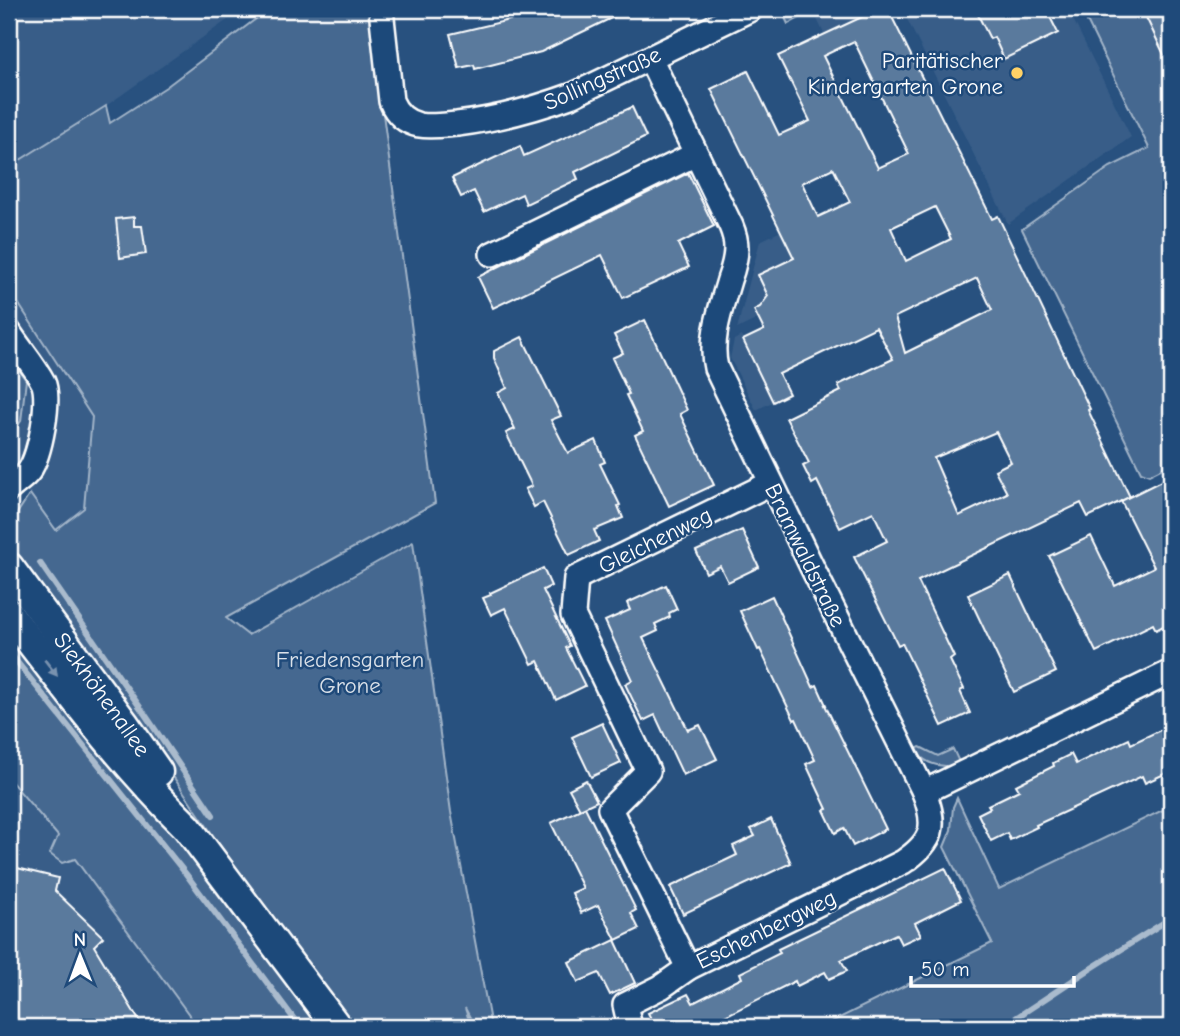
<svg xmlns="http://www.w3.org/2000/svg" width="1180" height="1036" font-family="'Comic Neue',sans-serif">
  <rect width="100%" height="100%" fill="#28517f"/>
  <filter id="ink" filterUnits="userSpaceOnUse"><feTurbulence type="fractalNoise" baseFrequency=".0143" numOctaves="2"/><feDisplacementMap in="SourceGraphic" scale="14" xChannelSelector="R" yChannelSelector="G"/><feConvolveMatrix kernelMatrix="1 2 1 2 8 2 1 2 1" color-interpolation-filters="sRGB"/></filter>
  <g filter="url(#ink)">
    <g fill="#375d88">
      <polygon points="9,9 243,9 106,106 9,167"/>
      <polygon points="812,9 888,9 894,22 833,52"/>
      <polygon points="902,9 1068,9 1131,137 1008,224"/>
      <polygon points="798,223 828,285 737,329 760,241"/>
      <polygon points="9,289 92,417 84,508 56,530 9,468 9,437 21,421 25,381 9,358"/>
      <polygon points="760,332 789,394 756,410 730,358 734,340 741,336 744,340"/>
      <polygon points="9,627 322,1027 9,1027"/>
    </g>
    <g fill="#446890" stroke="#a2b4c8" stroke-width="2">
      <path d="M269,9H369L435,503L226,618L248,635L413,542L451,812L491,1027H475L465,1008L471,1027H352L217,841L102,672L16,555C2,528 15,517 30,494L56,530L84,508L92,417L9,289V167L106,106L110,123L166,87Z"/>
      <polygon points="781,9 802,9 805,15 788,24"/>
      <polygon points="1081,9 1171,9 1171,464 1149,475 1141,472 1022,229 1110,167 1149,148"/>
      <polygon points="9,358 26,380 21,421 9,437"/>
      <polygon points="9,627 152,807 225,894 322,1027 198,1027 75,859 62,863 50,854 58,836 9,779"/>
      <path d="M920,747L938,756L953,749L960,764C942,769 927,766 914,750Z"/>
      <polygon points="957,798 999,889 1171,806 1171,1027 821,1027 992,943 944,847 951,830 953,807"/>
    </g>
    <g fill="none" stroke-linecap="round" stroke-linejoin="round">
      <g stroke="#aabbcd" stroke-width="6">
        <polyline points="40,563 142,710 213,815"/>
        <polyline points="9,652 186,874 300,1027"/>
        <polyline points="1002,1027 1087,971 1171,918"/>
      </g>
    </g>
    <g fill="#5a7a9d" stroke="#fff" stroke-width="2" fill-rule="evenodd">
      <polygon points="534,9 630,9 541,52 475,69 474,65 459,68 450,34 535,14"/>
      <path d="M879,9H888L992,219L998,216L1090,409L1088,410L1130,497L1088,517L1081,503L918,581L954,657L950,660L964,689L960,691L970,713L942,726L902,643L898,645L854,557L887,541L873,512L840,528L817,481L812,484L803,466L809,463L786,418L841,391L838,385L893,359L876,327L779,374L789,394L773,402L743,340L764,330L754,310L760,307L768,296L758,275L794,258L711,89L748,71L779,135L810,121L778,56ZM854,41L909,154L878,168L823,56ZM833,168L850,202L818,217L802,183ZM935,207L951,239L906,261L891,228ZM977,278L992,310L905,353L895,317ZM996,432L1011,462L995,470L1007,493L959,516L934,458Z"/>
      <polygon points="975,9 1046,9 1058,33 1004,59 994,37 990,39"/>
      <polygon points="1142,9 1171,9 1171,69"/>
      <polygon points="632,107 646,137 575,172 578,179 526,204 522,194 484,212 474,191 461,197 452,178 520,146 524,156"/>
      <polygon points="688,173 714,226 678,244 689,267 623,298 602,255 493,308 478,277"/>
      <polygon points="134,217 134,226 142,226 146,254 120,258 116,219"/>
      <polygon points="645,320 687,410 680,414 714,485 669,506 635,435 643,431 626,395 629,394 612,358 623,353 614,335"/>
      <polygon points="522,337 561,416 551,420 568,453 596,440 605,462 600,464 620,505 618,506 623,518 594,530 599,541 569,555 543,502 534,507 525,489 532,486 506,433 515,429 498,393 507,388 494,358 494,351"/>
      <polygon points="1163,480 1171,497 1171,622 1156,630 1153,624 1096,652 1049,556 1091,536 1115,586 1154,567 1121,501"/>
      <polygon points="742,530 759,567 728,582 720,566 706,573 696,551"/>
      <polygon points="543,568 551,586 543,590 570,646 566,648 585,686 556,700 538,661 532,664 505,608 491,615 483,598 491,595 490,593"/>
      <polygon points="1010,575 1056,672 1014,692 968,595"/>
      <polygon points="666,585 677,609 669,613 670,617 655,624 658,631 643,638 688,730 700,725 717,759 683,775 655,715 643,721 625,684 632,680 605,621 630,610 627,603"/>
      <polygon points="772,596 813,687 817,685 826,705 825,705 886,829 853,846 844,828 835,833 824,810 827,809 806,764 815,760 796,719 794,720 760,649 758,650 740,611"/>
      <polygon points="602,723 621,763 591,777 572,737"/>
      <polygon points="1171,725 1171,771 1145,783 1142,776 1036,825 1037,827 1010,840 1007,833 991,841 978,814 990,808 988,805 1019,790 1016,785 1054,766 1053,763 1071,754 1076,764 1129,739 1131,744"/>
      <polygon points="586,780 597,801 580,809 569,789"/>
      <polygon points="585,807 636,910 631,913 639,929 616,940 598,905 581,913 572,893 583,888 551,823"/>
      <polygon points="771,819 791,863 683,914 670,887 737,855 733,846 755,836 751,829"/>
      <polygon points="9,866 58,878 55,891 103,937 94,946 143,1027 9,1027"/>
      <polygon points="945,868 961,900 915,923 921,935 901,944 896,934 841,960 847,971 829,979 825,972 797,986 795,981 703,1027 655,1027 648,1013 688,994 693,1003 742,978 740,973 780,953 778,949"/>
      <polygon points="615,940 635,983 610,995 599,973 578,982 569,962"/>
    </g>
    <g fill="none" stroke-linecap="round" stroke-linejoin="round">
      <g stroke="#fff" stroke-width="28">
        <g id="minor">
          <path d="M381,9L391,101C396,113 405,122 419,125C431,127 444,125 457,124C497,119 535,109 573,95L751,9"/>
          <polyline points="492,254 696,154"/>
          <path d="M9,332C19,348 34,365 43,382C51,399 40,455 29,471C24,478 15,483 9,489"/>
          <polyline points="924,792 1171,672"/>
          <polyline points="688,968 610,809 648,771 573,615 576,578 771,483"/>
          <path d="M630,1027L625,1005L661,987L688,968L903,862C934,841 937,826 924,792L812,567L716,368C709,339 721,308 729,280C733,269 736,259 736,248C736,240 734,233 731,226L650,58"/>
        </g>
      </g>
      <g stroke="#fff" stroke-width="33">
        <g id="major">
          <path id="s1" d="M9,567L124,723L158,772"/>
          <path d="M9,614C65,687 122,763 187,827L337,1027"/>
        </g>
      </g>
      <use href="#minor" stroke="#1f4a7a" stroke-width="23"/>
      <use href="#major" stroke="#1f4a7a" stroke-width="28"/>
    </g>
    <defs><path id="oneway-solid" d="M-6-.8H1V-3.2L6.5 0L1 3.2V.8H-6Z" transform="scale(1.75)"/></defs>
    <use fill="#7992af" href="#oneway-solid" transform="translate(51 668) rotate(52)"/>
  </g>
  <circle fill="#ffd166" stroke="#1f4a7a" stroke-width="2.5" cx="1017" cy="73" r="7"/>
  <g text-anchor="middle" stroke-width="5" stroke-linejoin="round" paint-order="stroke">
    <g font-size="23" fill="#fff" stroke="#1f4a7a" text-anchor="end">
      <text x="1003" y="68">Paritätischer<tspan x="1003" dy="26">Kindergarten Grone</tspan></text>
    </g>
    <g font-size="23" fill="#fff" stroke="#1f4a7a">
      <text transform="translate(602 78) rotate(-24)" y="8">Sollingstraße</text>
      <text transform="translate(655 540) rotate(-26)" y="8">Gleichenweg</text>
      <text transform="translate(806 555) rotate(64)" y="8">Bramwaldstraße</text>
      <text dy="8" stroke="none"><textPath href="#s1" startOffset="158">Siekhöhenallee</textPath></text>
      <text transform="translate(766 929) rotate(-26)" y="8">Eschenbergweg</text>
    </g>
    <g font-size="23" fill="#dae1e9" stroke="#1f4a7a">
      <text x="350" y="667">Friedensgarten<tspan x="350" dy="26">Grone</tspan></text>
    </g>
  </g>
  <rect width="1180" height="1036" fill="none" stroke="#1f4a7a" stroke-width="35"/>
  <rect x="18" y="18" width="1145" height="1001" fill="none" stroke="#fff" stroke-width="2.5" filter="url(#ink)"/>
  <g transform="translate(80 956) rotate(359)" stroke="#1f4a7a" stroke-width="5" paint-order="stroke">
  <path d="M0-5L12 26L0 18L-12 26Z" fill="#ffffff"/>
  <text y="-10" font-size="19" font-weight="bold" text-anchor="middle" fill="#ffffff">N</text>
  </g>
  <path d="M911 976v10h163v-10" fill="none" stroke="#ffffff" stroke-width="3.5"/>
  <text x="921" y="976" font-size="21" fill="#ffffff" stroke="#1f4a7a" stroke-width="5" paint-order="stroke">50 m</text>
</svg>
